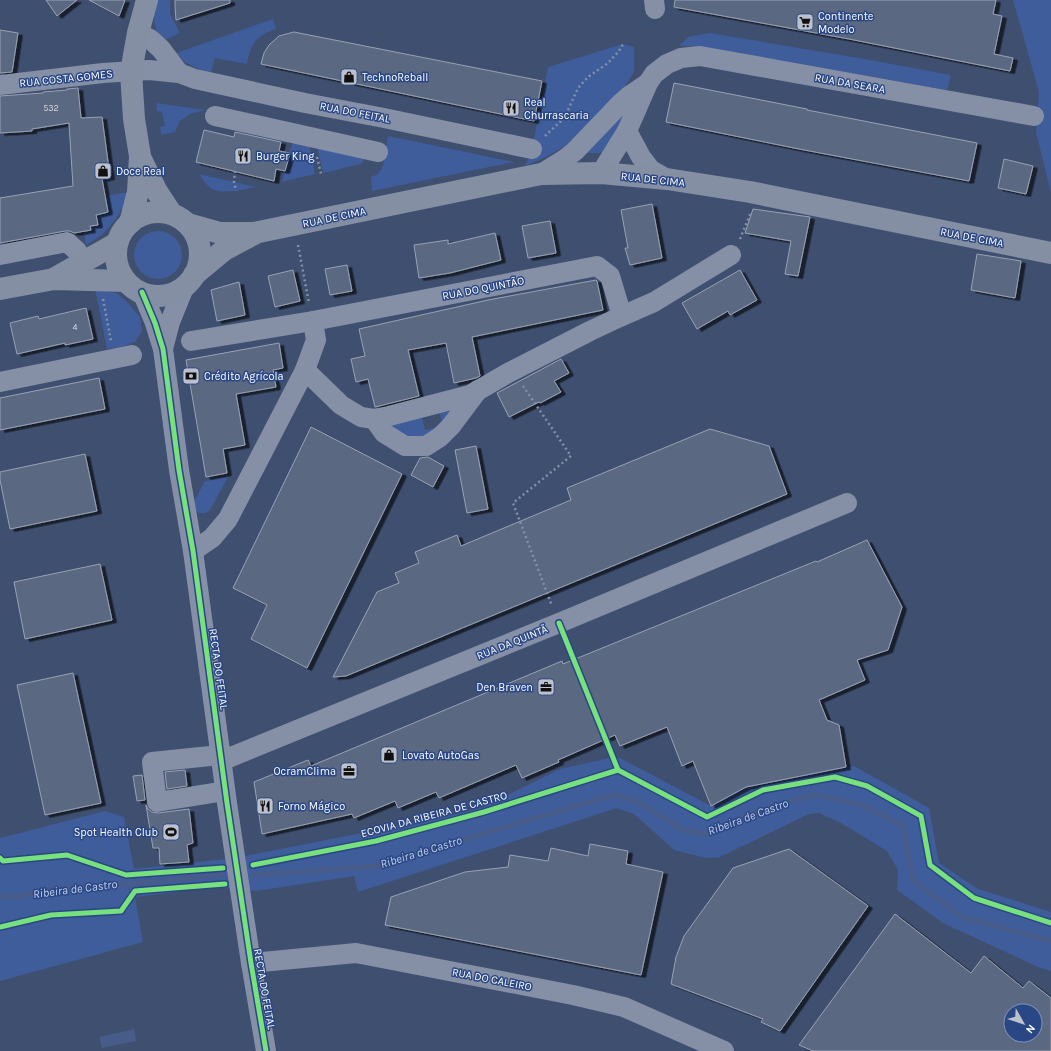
<svg xmlns="http://www.w3.org/2000/svg" width="1051" height="1051" font-family="Karla,sans-serif">
  <defs>
    <filter id="shadow"><feDropShadow dx="4.5" dy="2.5" stdDeviation="0" flood-color="#0009"/></filter>
  </defs>
  <rect width="100%" height="100%" fill="#3f4f70"/>
  <g fill="#3f5d9a">
    <path d="M155,0H170V14L180,33L160,42C155,28 152,15 155,0Z"/>
    <polygon points="1013,0 1051,0 1051,193 1036,132 1039,92"/>
    <path d="M273,19L276,29C257,35 250,44 247,64L215,58L211,73L196,68L185,62L176,53Z"/>
    <polygon points="710,33 859,58 951,75 947,90 702,47 679,46 688,37"/>
    <polygon points="623,44 634,47 634,72 624,88 570,143 548,156 525,166 532,149 548,67"/>
    <polygon points="156,103 205,110 190,114 180,121 175,132 161,135 160,127 165,126 162,112 157,111"/>
    <polygon points="625,106 619,127 604,153 583,153"/>
    <polygon points="388,136 514,162 372,191 371,177 378,174 383,166"/>
    <polygon points="293,141 309,144 315,174 282,182"/>
    <polygon points="317,145 367,155 361,164 323,173"/>
    <path d="M199,174L256,187C245,189 226,194 215,190C208,188 203,180 199,174Z"/>
    <polygon points="128,192 123,207 116,219 102,235 86,245 84,231 91,230 90,226 98,225 96,215 108,212 105,196"/>
    <circle cx="158" cy="255" r="24"/>
    <polygon points="95,288 103,289 116,293 127,302 140,317 142,331 135,342 122,347 107,349"/>
    <polygon points="455,410 440,430 413,442 386,425 422,418 425,430 442,426 440,413"/>
    <polygon points="228,477 210,510 205,513 199,513 194,509 195,500 205,481"/>
    <polygon points="609,758 620,758 711,806 746,787 854,766 929,808 939,863 978,889 1051,912 1051,971 1038,967 943,923 897,890 898,870 887,851 841,823 819,813 809,814 720,857 706,858 674,850 634,814 617,808 358,892 354,876 256,891 218,887 135,897 143,942 0,981 0,837 1,838 105,811 124,817 134,869 235,858 443,817 483,807 560,769"/>
  </g>
  <polygon fill="#475c88" points="134,1029 136,1041 102,1048 99,1037"/>
  <g fill="none" stroke-linecap="round" stroke-linejoin="round">
    <g stroke="#475c88" stroke-width="5">
      <polyline points="254,875 376,866 612,795 637,801 682,830 704,834 764,809 814,795 859,804 903,826 913,880 962,917 1051,941"/>
      <polyline points="0,896 15,897 56,889 141,883 222,875"/>
    </g>
  </g>
  <g fill="#5a6781" stroke="#99a2b4" fill-rule="evenodd" filter="url(#shadow)">
    <polygon points="46,0 77,0 57,16"/>
    <polygon points="89,0 125,0 119,16"/>
    <polygon points="175,0 230,0 230,3 176,20 175,6"/>
    <polygon points="675,0 996,0 993,14 1002,16 994,54 1013,58 1010,71 849,39 674,7"/>
    <polygon points="0,30 18,33 12,72 0,73"/>
    <polygon points="294,32 542,81 534,121 261,64 264,53 269,45 279,36"/>
    <polygon points="674,83 807,109 807,110 977,143 969,181 799,149 666,122"/>
    <polygon points="78,88 81,118 102,117 110,177 102,179 108,212 96,215 98,225 90,226 91,230 74,233 70,231 65,231 0,243 0,198 73,186 69,123 32,129 32,131 0,133 0,96 43,93 43,92 67,90 67,89"/>
    <polygon points="204,130 234,137 235,132 281,142 279,151 290,153 285,171 276,169 274,181 196,162"/>
    <polygon points="1004,159 1033,166 1026,194 998,188"/>
    <polygon points="652,204 662,258 630,265 625,248 628,248 621,210"/>
    <polygon points="753,209 810,217 798,276 785,274 791,241 745,233"/>
    <polygon points="550,221 556,253 528,258 522,226"/>
    <polygon points="495,233 501,260 450,273 419,278 414,245 448,240 448,244"/>
    <polygon points="977,254 1021,261 1015,298 971,290"/>
    <polygon points="347,265 352,291 330,295 325,269"/>
    <polygon points="293,270 300,301 275,307 268,276"/>
    <polygon points="740,270 757,300 730,315 728,311 697,329 682,303"/>
    <polygon points="596,280 597,281 603,310 472,337 480,376 476,378 454,383 446,343 408,350 419,396 375,407 368,379 356,382 351,359 365,356 359,329 488,300"/>
    <polygon points="239,282 245,315 217,321 211,290"/>
    <polygon points="86,308 93,339 65,345 65,343 17,354 10,323 38,316 39,319"/>
    <polygon points="279,343 283,368 273,370 276,387 236,394 245,445 223,449 227,473 206,477 186,360"/>
    <polygon points="561,359 569,373 554,381 561,392 540,403 539,402 509,417 497,393"/>
    <polygon points="99,378 105,409 0,430 0,398"/>
    <polygon points="311,427 402,474 307,668 251,639 267,605 233,588"/>
    <polygon points="710,429 769,446 787,494 346,676 333,677 377,592 399,583 395,573 419,563 415,552 457,535 461,546 571,500 567,488"/>
    <polygon points="476,446 488,509 467,513 455,450"/>
    <polygon points="85,454 97,511 10,529 0,480 0,472"/>
    <polygon points="428,457 444,466 433,487 411,475 420,458"/>
    <polygon points="867,540 902,607 888,650 857,660 865,680 819,700 827,720 839,725 846,767 746,787 711,806 693,761 682,766 667,727 620,746 615,735 558,760 559,762 522,778 516,765 439,798 436,792 398,808 395,801 354,818 352,814 262,834 254,782 308,760 311,766 562,661 563,664 816,561 817,562"/>
    <polygon points="100,564 112,620 25,639 14,582"/>
    <polygon points="73,673 101,803 45,815 17,685"/>
    <polygon points="185,770 187,786 167,789 165,772"/>
    <polygon points="142,775 145,800 137,801 133,776"/>
    <polygon points="146,805 148,809 152,812 158,813 189,809 193,843 187,845 189,862 160,864 159,848 153,848"/>
    <polygon points="590,844 628,851 626,864 663,872 641,975 385,925 391,897 465,872 508,867 510,855 548,861 551,848 588,856"/>
    <polygon points="789,849 868,906 780,1031 761,1022 763,1019 671,984 676,957 684,936 733,868"/>
    <path d="M895,914L971,973L984,956L1023,988L1029,981L1051,998V1051H813L799,1045ZM1011,1011H1035V1035H1011Z"/>
  </g>
  <g fill="none" stroke-linecap="round" stroke-linejoin="round">
    <g stroke="#8590a6" stroke-width="2.5" stroke-dasharray="2 3" stroke-linecap="butt">
      <polyline points="545,136 560,122 568,110 578,88 588,77 608,63 619,51 623,44"/>
      <polyline points="317,157 321,174"/>
      <polyline points="235,171 234,182 236,191"/>
      <polyline points="740,239 751,212"/>
      <polyline points="298,245 309,303"/>
      <polyline points="103,299 111,341"/>
      <polyline points="523,386 571,456 513,503 552,606"/>
    </g>
    <g stroke="#8590a6" stroke-width="20">
      <polyline points="654,0 655,9"/>
      <polyline points="138,33 150,39 161,49 179,73"/>
      <polyline points="0,85 103,73 149,70 179,73 195,79 305,103 384,118 532,149"/>
      <polyline points="215,116 378,152"/>
      <polyline points="627,131 641,157 651,170 667,179"/>
      <polyline points="601,173 627,131 648,83 654,74 667,64 681,58 700,56 1034,116"/>
      <polyline points="541,174 565,159 575,151 621,103 629,96 648,83"/>
      <polyline points="0,255 67,242 77,251 83,262"/>
      <polyline points="142,292 155,323 163,349 179,470 193,551 227,803 251,963 266,1051"/>
      <polyline points="622,316 654,302 731,255"/>
      <polyline points="191,341 313,321 316,340 305,370 228,519 212,538 193,551"/>
      <polyline points="163,349 170,322 185,285"/>
      <polyline points="305,370 341,405 361,417 374,419 389,416 470,395 508,373 590,331 622,316 610,276 597,266 313,321"/>
      <polyline points="0,382 132,355"/>
      <polyline points="374,419 384,433 405,446 426,446 440,437 451,426 478,390"/>
      <polyline points="220,755 152,762 157,802 225,791"/>
      <polyline points="221,761 559,623 847,503"/>
      <polyline points="251,963 356,953 573,995 624,1007 724,1051"/>
    </g>
    <g stroke="#848fa3" stroke-width="22">
      <polyline points="141,159 156,190 171,213"/>
      <circle cx="158" cy="254" r="42"/>
      <polyline points="130,223 138,192 140,156 134,119 131,72 138,33 147,0"/>
      <polyline points="188,224 220,233 254,233 541,174 601,173 667,179 750,192 1051,253"/>
      <polyline points="194,275 224,250 254,234"/>
      <polyline points="55,278 117,243"/>
      <polyline points="0,289 54,279 125,281"/>
    </g>
    <g stroke="#2a4785" stroke-width="8">
      <g id="cycleway">
        <polyline points="142,292 155,323 163,349 179,470 193,551 227,803 251,963 266,1051"/>
        <polyline points="559,623 618,770"/>
        <polyline points="0,858 3,861 67,855 126,875 223,868"/>
        <polyline points="253,865 376,841 484,812 618,770 707,817 763,790 835,777 867,786 921,816 930,865 974,898 1051,923"/>
        <polyline points="0,927 51,915 121,911 135,891 225,884"/>
      </g>
    </g>
    <use href="#cycleway" stroke="#77e17e" stroke-width="5"/>
  </g>
  <defs>
    <g id="supermarket-square" transform="scale(0.9)"><rect x="-9" y="-9" width="18" height="18" rx="4" fill="#bcc1cd" stroke="#2a4785"/><path d="M-6-5.5h2.5l.6 2H6L4.5 2H-2.5L-4.4-4H-6ZM-1.5 3.2a1.3 1.3 0 1 0 .1 0ZM3 3.2a1.3 1.3 0 1 0 .1 0Z" fill="#111"/></g>
    <g id="shop-square" transform="scale(0.9)"><rect x="-9" y="-9" width="18" height="18" rx="4" fill="#bcc1cd" stroke="#2a4785"/><path d="M-5-2.5h2.3a2.7 3.5 0 0 1 5.4 0H5L5.5 6h-11ZM-1.5-2.5h3a1.5 2.3 0 0 0-3 0Z" fill="#111"/></g>
    <g id="restaurant-square" transform="scale(0.9)"><rect x="-9" y="-9" width="18" height="18" rx="4" fill="#bcc1cd" stroke="#2a4785"/><path d="M-5-6h1v4h1v-4h1v4h1v-4h1v5L-1.5 .5V6h-2V.5L-5-1ZM5-6V6H3V1.5H1.5Q1.5-4 5-6Z" fill="#111"/></g>
    <g id="bank-square" transform="scale(0.9)"><rect x="-9" y="-9" width="18" height="18" rx="4" fill="#bcc1cd" stroke="#2a4785"/><path d="M-6-4H6V4H-6ZM0-2.3a2.3 2.3 0 1 0 0 4.6a2.3 2.3 0 1 0 0-4.6Z" fill="#111"/></g>
    <g id="office-square" transform="scale(0.9)"><rect x="-9" y="-9" width="18" height="18" rx="4" fill="#bcc1cd" stroke="#2a4785"/><path d="M-6-3h4V-5.5h4V-3h4V5H-6ZM-1-4.5V-3h2v-1.5ZM-6 0V1H6V0Z" fill="#111"/></g>
    <g id="stadium-square" transform="scale(0.9)"><rect x="-9" y="-9" width="18" height="18" rx="4" fill="#bcc1cd" stroke="#2a4785"/><path d="M0-5a6.5 5 0 1 0 0 10a6.5 5 0 1 0 0-10ZM-3.5-1.8h7v3.6h-7Z" fill="#111"/></g>
  </defs>
  <g fill-rule="evenodd">
    <use href="#supermarket-square" x="805" y="22"/>
    <use href="#shop-square" x="349" y="77"/>
    <use href="#restaurant-square" x="511" y="108"/>
    <use href="#restaurant-square" x="243" y="156"/>
    <use href="#shop-square" x="103" y="171"/>
    <use href="#bank-square" x="191" y="376"/>
    <use href="#office-square" x="546" y="687"/>
    <use href="#shop-square" x="389" y="755"/>
    <use href="#office-square" x="349" y="771"/>
    <use href="#restaurant-square" x="265" y="806"/>
    <use href="#stadium-square" x="171" y="832"/>
  </g>
  <g text-anchor="middle" stroke-width="3" stroke-linejoin="round" paint-order="stroke">
    <g font-size="9" fill="#d6d9e0">
      <text x="51" y="111">532</text>
      <text x="75" y="330">4</text>
    </g>
    <g font-size="11" fill="#fff" stroke="#2a4785" text-anchor="start">
      <text x="818" y="20">Continente<tspan x="818" dy="13">Modelo</tspan></text>
      <text x="362" y="81">TechnoReball</text>
      <text x="524" y="106">Real<tspan x="524" dy="13">Churrascaria</tspan></text>
      <text x="256" y="160">Burger King</text>
      <text x="116" y="175">Doce Real</text>
      <text x="204" y="380">Crédito Agrícola</text>
      <text x="533" y="691" text-anchor="end">Den Braven</text>
      <text x="402" y="759">Lovato AutoGas</text>
      <text x="336" y="775" text-anchor="end">OcramClima</text>
      <text x="278" y="810">Forno Mágico</text>
      <text x="158" y="836" text-anchor="end">Spot Health Club</text>
    </g>
    <g font-size="11" fill="#fff" stroke="#2a4785">
      <text transform="translate(66 78) rotate(-6)" y="4">RUA COSTA GOMES</text>
      <text transform="translate(850 83) rotate(10)" y="4">RUA DA SEARA</text>
      <text transform="translate(355 112) rotate(11)" y="4">RUA DO FEITAL</text>
      <text transform="translate(653 179) rotate(6)" y="4">RUA DE CIMA</text>
      <text transform="translate(334 217) rotate(-12)" y="4">RUA DE CIMA</text>
      <text transform="translate(972 237) rotate(11)" y="4">RUA DE CIMA</text>
      <text transform="translate(483 288) rotate(-11)" y="4">RUA DO QUINTÃO</text>
      <text transform="translate(512 642) rotate(-22)" y="4">RUA DA QUINTÃ</text>
      <text transform="translate(219 669) rotate(82)" y="4">RECTA DO FEITAL</text>
      <text transform="translate(434 814) rotate(-15)" y="4">ECOVIA DA RIBEIRA DE CASTRO</text>
      <text transform="translate(492 979) rotate(11)" y="4">RUA DO CALEIRO</text>
      <text transform="translate(265 989) rotate(80)" y="4">RECTA DO FEITAL</text>
    </g>
    <g font-size="12" font-style="italic" fill="#c1d0ef" stroke="#2a4785">
      <text transform="translate(748 817) rotate(-20)" y="4">Ribeira de Castro</text>
      <text transform="translate(421 852) rotate(-17)" y="4">Ribeira de Castro</text>
      <text transform="translate(75 889) rotate(-7)" y="4">Ribeira de Castro</text>
    </g>
  </g>
  <g transform="translate(1023 1023) rotate(129)"><circle r="19" fill="#2a4785" stroke="#7f91b6"/>
  <path d="M0-3L7 15L0 10L-7 15Z" fill="#bcc1cd"/>
  <text y="-6" font-size="11" font-weight="bold" text-anchor="middle" fill="#ffffff">N</text>
  </g>
</svg>
